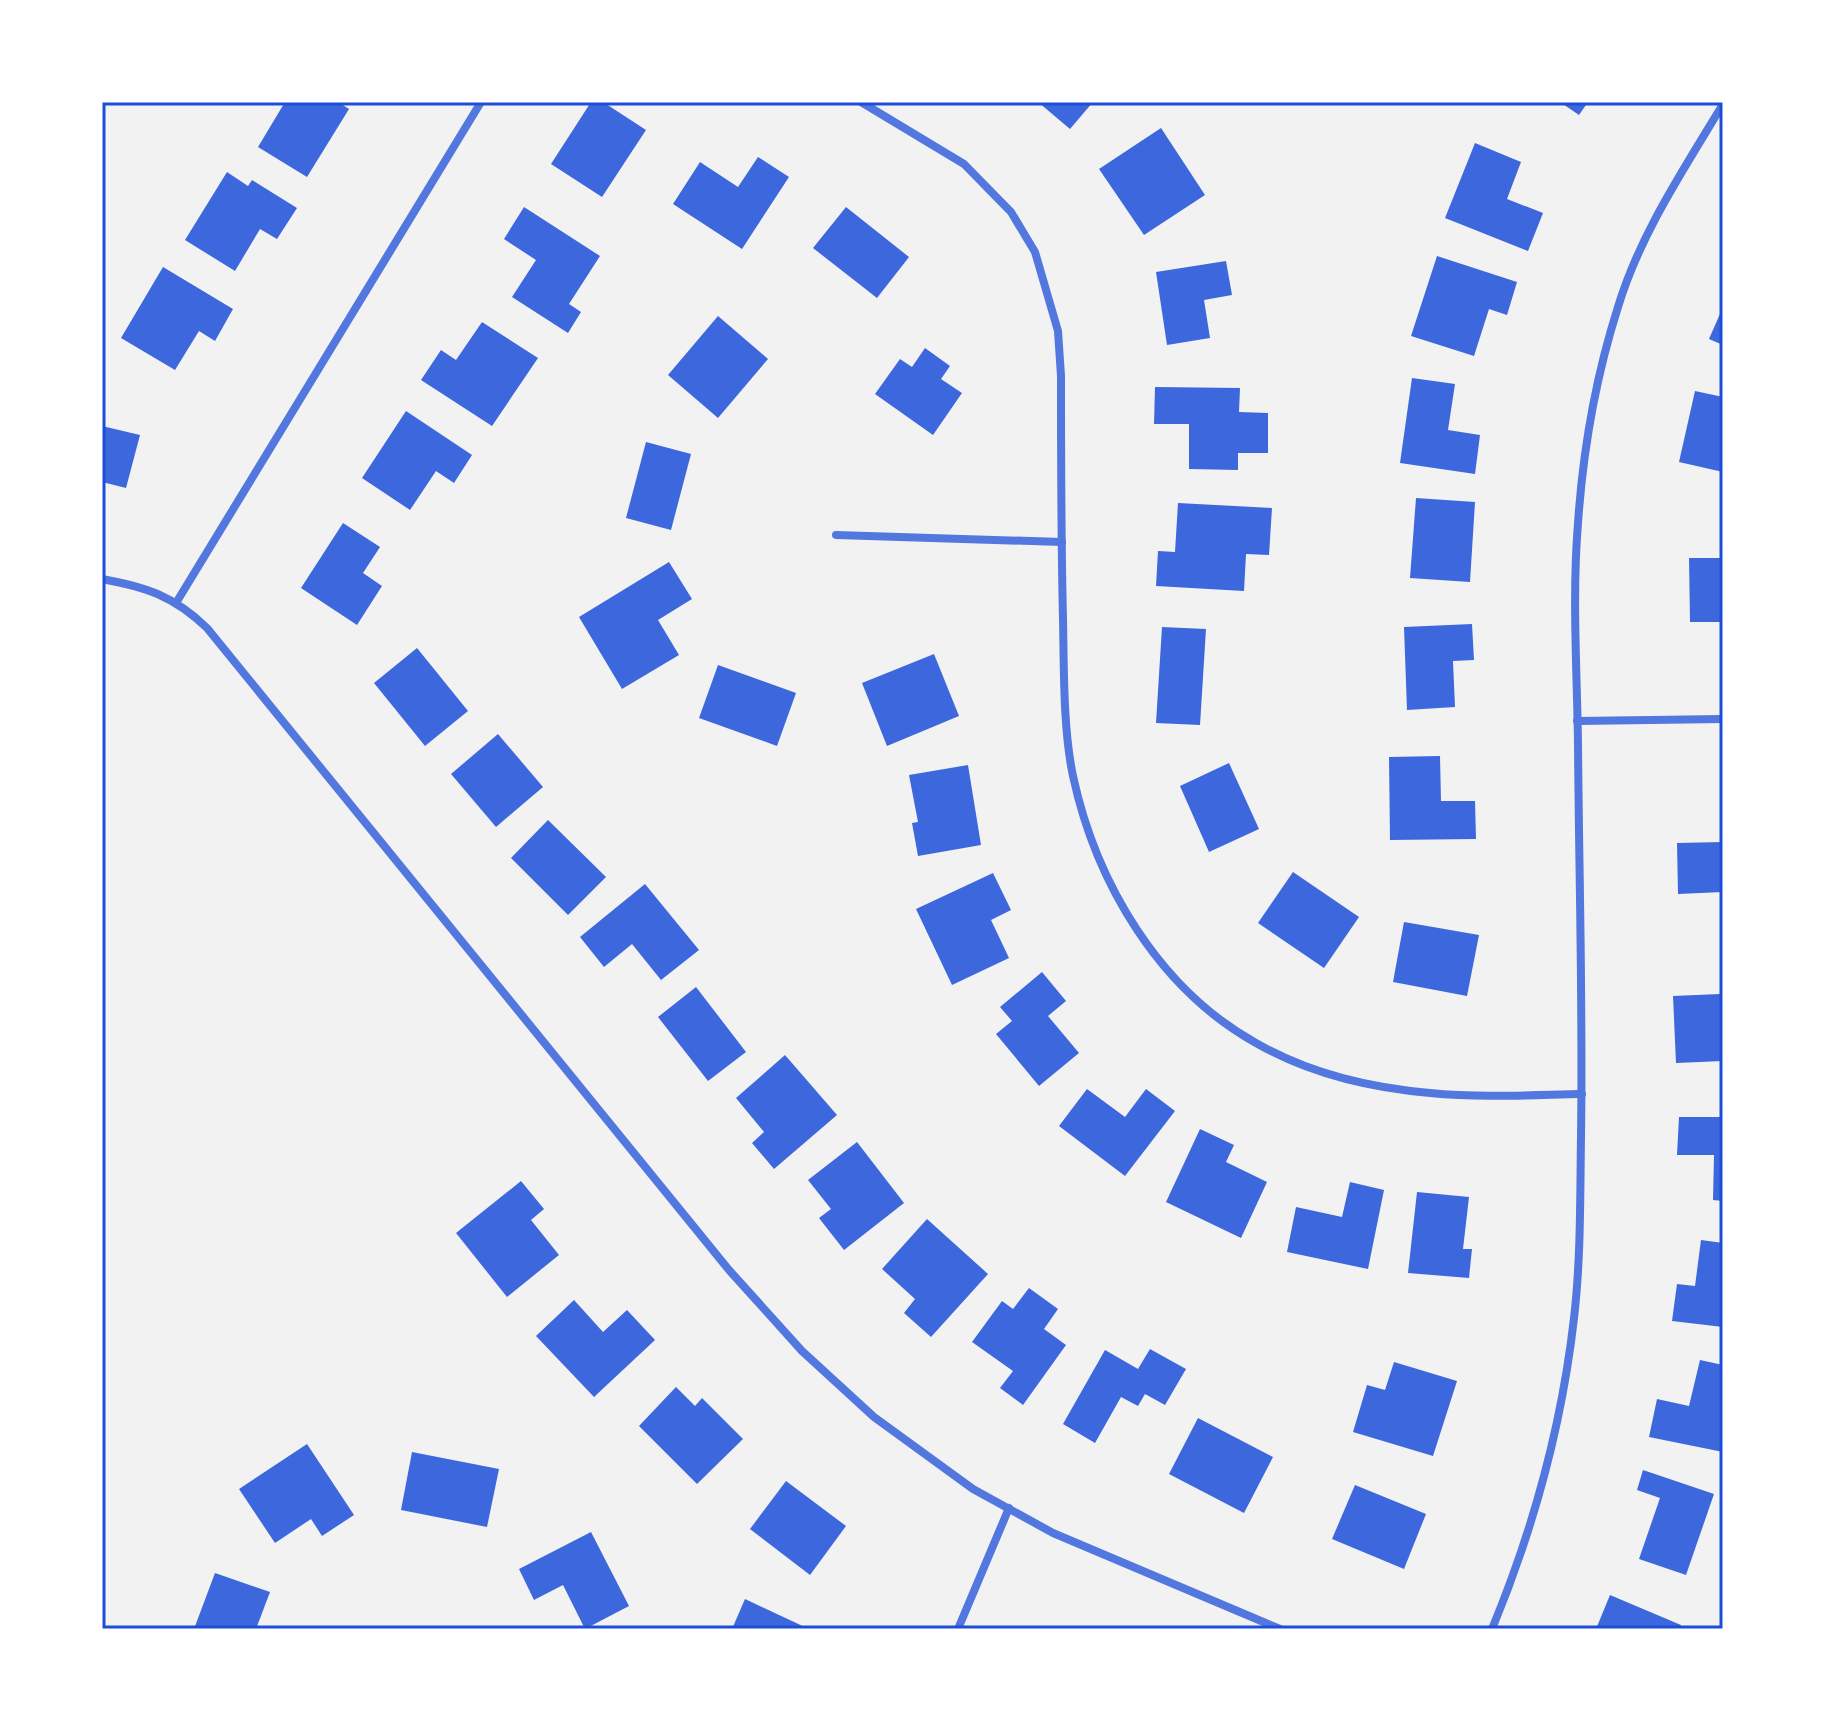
<svg xmlns="http://www.w3.org/2000/svg" width="1825" height="1731" font-family="'DM Sans',sans-serif">
  <rect width="100%" height="100%" fill="#f2f2f2"/>
  <g fill="#3d67dc">
    <polygon points="285,102 338,102 349,109 307,177 258,147"/>
    <polygon points="591,102 603,102 646,130 602,197 551,164"/>
    <polygon points="1038,102 1093,102 1070,129"/>
    <polygon points="1560,102 1588,102 1579,115"/>
    <polygon points="1161,128 1205,195 1144,235 1099,169"/>
    <polygon points="1475,143 1521,162 1507,199 1543,213 1528,251 1445,218"/>
    <polygon points="758,157 789,177 742,249 673,204 700,162 738,187"/>
    <polygon points="227,172 248,186 252,180 297,208 277,239 260,229 235,271 185,240"/>
    <polygon points="524,207 600,256 569,304 581,312 568,333 512,297 536,260 504,239"/>
    <polygon points="846,207 909,257 877,298 813,248"/>
    <polygon points="1437,256 1517,282 1507,315 1489,309 1474,356 1411,336"/>
    <polygon points="1226,261 1232,295 1204,300 1210,338 1167,345 1156,272"/>
    <polygon points="163,267 233,309 215,341 199,331 175,370 121,338"/>
    <polygon points="1723,307 1723,345 1709,339"/>
    <polygon points="718,316 768,359 718,418 668,375"/>
    <polygon points="482,322 538,358 492,426 421,380 441,350 456,360"/>
    <polygon points="925,348 950,366 941,379 962,393 933,435 875,394 900,359 912,367"/>
    <polygon points="1412,378 1455,384 1448,430 1480,435 1475,474 1400,463"/>
    <polygon points="1155,387 1240,388 1239,412 1268,413 1268,453 1238,453 1238,470 1189,469 1189,424 1154,424"/>
    <polygon points="1695,391 1723,397 1723,472 1679,462"/>
    <polygon points="406,411 472,455 454,483 436,471 410,510 362,478"/>
    <polygon points="102,426 140,435 126,488 102,482"/>
    <polygon points="646,442 691,454 671,530 626,518"/>
    <polygon points="1416,498 1475,502 1470,582 1410,578"/>
    <polygon points="1178,503 1272,508 1269,555 1246,554 1244,591 1156,586 1158,551 1175,552"/>
    <polygon points="343,523 380,547 363,573 382,586 357,625 301,588"/>
    <polygon points="1689,558 1723,558 1723,622 1690,622"/>
    <polygon points="669,562 692,599 658,620 679,655 622,689 579,617"/>
    <polygon points="1472,624 1474,660 1453,661 1455,707 1407,710 1404,627"/>
    <polygon points="1162,627 1206,629 1200,725 1156,723"/>
    <polygon points="417,648 468,711 425,746 374,683"/>
    <polygon points="934,654 959,716 887,746 862,683"/>
    <polygon points="718,665 796,693 777,746 699,718"/>
    <polygon points="498,734 543,787 496,827 451,774"/>
    <polygon points="1440,756 1441,801 1475,801 1476,839 1390,840 1389,757"/>
    <polygon points="1229,763 1259,829 1209,852 1180,786"/>
    <polygon points="968,765 981,845 918,856 912,823 918,822 909,775"/>
    <polygon points="548,820 606,877 568,915 511,858"/>
    <polygon points="1723,842 1723,892 1678,894 1677,843"/>
    <polygon points="1293,872 1359,917 1324,968 1258,923"/>
    <polygon points="993,873 1011,910 991,920 1009,958 952,985 916,909"/>
    <polygon points="645,884 699,950 661,980 632,944 604,967 580,937"/>
    <polygon points="1404,922 1479,935 1467,996 1393,982"/>
    <polygon points="1042,972 1066,1001 1048,1016 1079,1053 1039,1086 996,1034 1012,1021 1000,1007"/>
    <polygon points="696,987 746,1052 708,1081 658,1017"/>
    <polygon points="1720,994 1723,1061 1676,1063 1673,996"/>
    <polygon points="785,1055 837,1115 774,1169 752,1143 764,1132 736,1098"/>
    <polygon points="1087,1089 1125,1117 1146,1089 1175,1111 1125,1176 1059,1126"/>
    <polygon points="1679,1117 1723,1117 1723,1201 1713,1200 1714,1155 1677,1155"/>
    <polygon points="1200,1129 1234,1145 1226,1162 1267,1182 1241,1238 1166,1202"/>
    <polygon points="857,1142 904,1203 844,1250 819,1218 831,1209 808,1180"/>
    <polygon points="521,1181 544,1209 531,1220 559,1255 507,1297 456,1233"/>
    <polygon points="1350,1182 1384,1190 1368,1269 1287,1252 1296,1207 1342,1217"/>
    <polygon points="1417,1192 1469,1197 1463,1249 1472,1249 1469,1278 1408,1273"/>
    <polygon points="927,1219 988,1274 931,1337 904,1313 915,1299 882,1269"/>
    <polygon points="1701,1240 1723,1243 1723,1327 1672,1321 1677,1284 1695,1286"/>
    <polygon points="1029,1288 1058,1309 1044,1329 1066,1345 1023,1405 1000,1388 1013,1371 972,1342 1002,1301 1013,1309"/>
    <polygon points="574,1300 603,1332 627,1310 655,1340 594,1397 536,1336"/>
    <polygon points="1150,1349 1186,1369 1165,1405 1145,1394 1138,1406 1121,1397 1095,1443 1063,1424 1105,1350 1138,1369"/>
    <polygon points="1700,1360 1723,1365 1723,1452 1649,1437 1657,1399 1689,1406"/>
    <polygon points="1394,1362 1457,1381 1433,1456 1353,1432 1367,1385 1385,1390"/>
    <polygon points="676,1387 695,1406 702,1398 743,1439 697,1484 639,1426"/>
    <polygon points="1198,1418 1273,1457 1244,1513 1169,1474"/>
    <polygon points="307,1444 354,1515 322,1536 311,1519 275,1543 239,1489"/>
    <polygon points="412,1452 499,1469 487,1527 401,1510"/>
    <polygon points="1643,1470 1714,1494 1686,1575 1639,1559 1660,1498 1637,1490"/>
    <polygon points="786,1481 846,1526 810,1575 750,1529"/>
    <polygon points="1355,1485 1426,1514 1404,1569 1332,1539"/>
    <polygon points="591,1532 629,1606 585,1629 563,1585 534,1600 519,1569"/>
    <polygon points="215,1573 270,1592 256,1629 194,1629"/>
    <polygon points="1610,1595 1681,1625 1679,1629 1596,1629"/>
    <polygon points="745,1599 809,1629 732,1629"/>
  </g>
  <g fill="none" stroke-linecap="round" stroke-linejoin="round">
    <g stroke="#5277de" stroke-width="8">
      <path d="M861,102L964,164L1011,212L1035,252L1058,331L1061,376C1061,457 1061,538 1063,619C1064,667 1063,729 1073,776C1096,883 1159,989 1256,1043C1308,1073 1371,1088 1430,1093C1480,1098 1531,1095 1582,1094"/>
      <polyline points="836,535 1062,542"/>
      <path d="M102,579C146,587 174,596 207,628L729,1270L802,1351L874,1417L973,1489L1053,1533L1280,1629"/>
      <polyline points="176,603 481,102"/>
      <polyline points="1577,721 1723,719"/>
      <polyline points="958,1629 1009,1508"/>
      <path d="M1492,1629C1533,1530 1562,1424 1574,1318C1581,1258 1580,1197 1581,1137C1583,1006 1579,875 1578,743C1577,670 1572,596 1578,523C1583,450 1596,376 1618,307C1640,234 1684,169 1723,104"/>
    </g>
  </g>
  <rect width="1825" height="1731" fill="none" stroke="#ffffff" stroke-width="208"/>
  <rect x="104" y="104" width="1617" height="1523" fill="none" stroke="#1d4ed8" stroke-width="3"/>
</svg>
